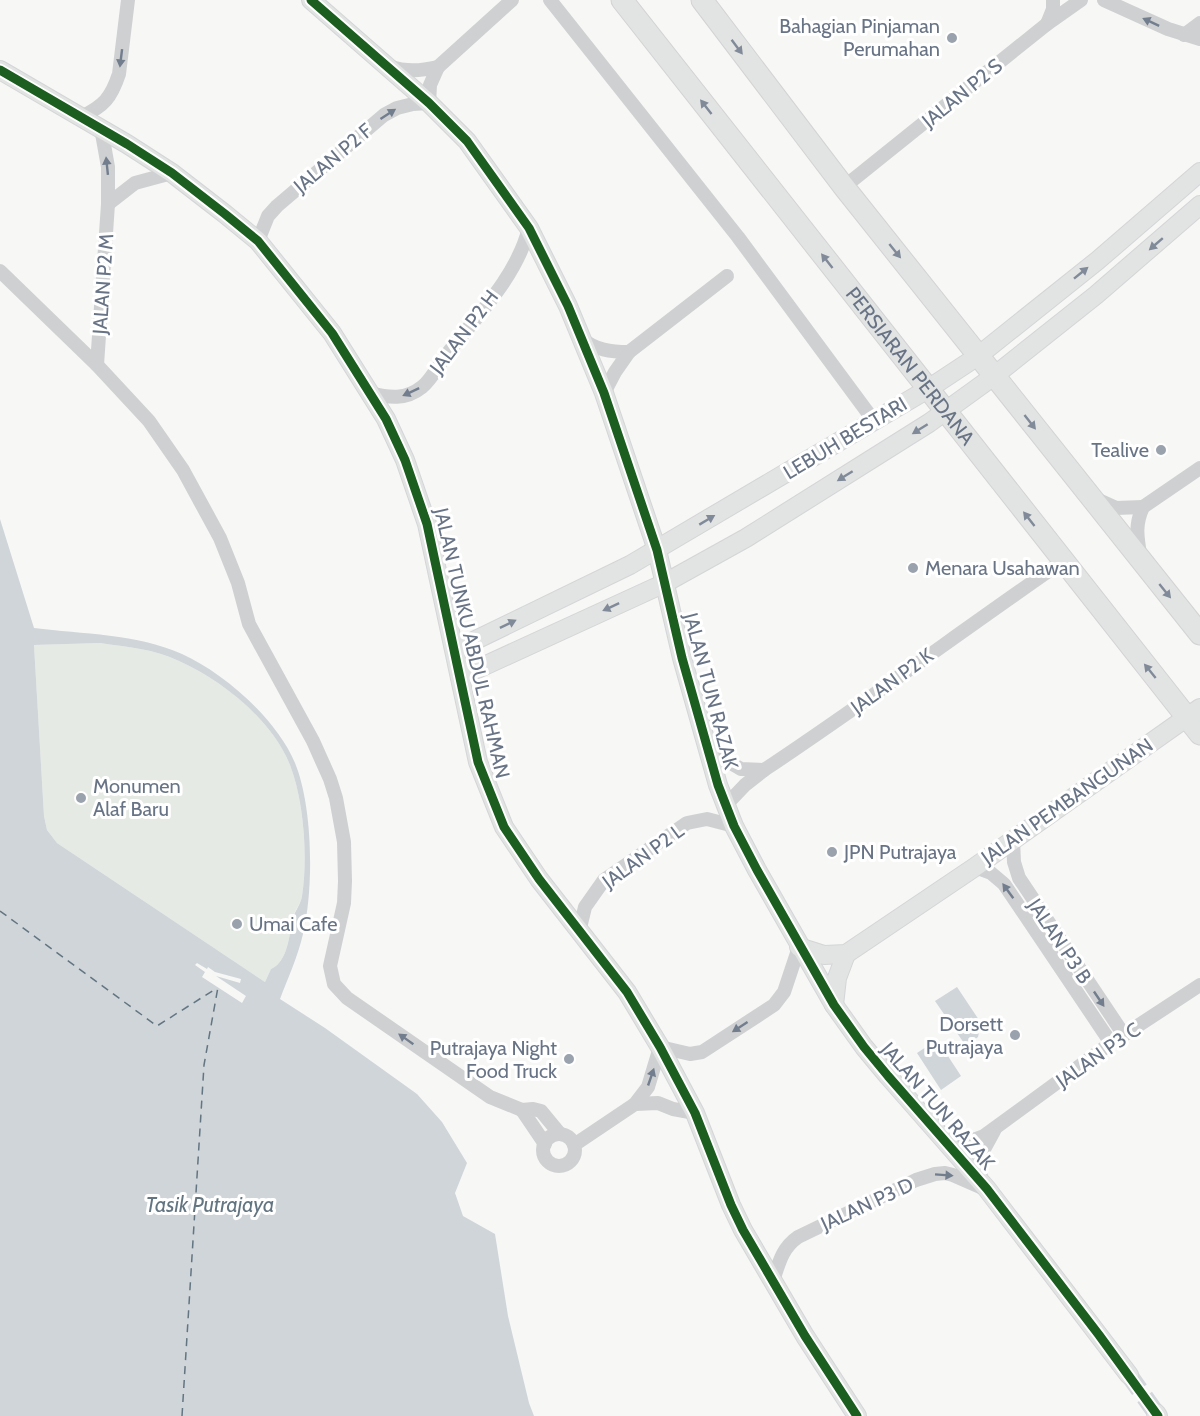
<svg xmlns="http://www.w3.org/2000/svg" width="1200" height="1416" font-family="Cabin,sans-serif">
  <rect width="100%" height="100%" fill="#f7f7f6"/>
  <path fill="#e6eae4" d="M100,643C126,647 155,649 179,661C222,680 272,720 290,765C304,801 308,858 302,896C301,903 295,910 293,917C289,933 289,961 271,969L265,982L57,843L47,830L44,816L34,645Z"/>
  <g fill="#cfd5d9" fill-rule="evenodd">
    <path d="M0,519L34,628C82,634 138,634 182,654C224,673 277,719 295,763C313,807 314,888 303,934C298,956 288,978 280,999L325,1028L417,1094L442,1122L467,1163L455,1193L463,1216L495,1234L508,1316L529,1403L534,1416H0ZM100,643C126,647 155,649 179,661C222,680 272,720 290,765C304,801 308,858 302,896C301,903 296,910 293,917C289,933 289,961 271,969L265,982L57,843L47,830L44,816L34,645Z"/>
    <polygon points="957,987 981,1023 978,1037 966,1046 935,1001"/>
    <polygon points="932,1043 936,1050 942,1047 961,1076 941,1090 917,1053"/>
  </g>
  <polygon fill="#f7f7f6" points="197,963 207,969 208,967 215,972 241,979 240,983 216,976 246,996 242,1003 202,977 205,972 195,965"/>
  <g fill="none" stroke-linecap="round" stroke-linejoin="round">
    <g stroke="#637581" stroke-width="1.5" stroke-dasharray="8 6" stroke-linecap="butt">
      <polyline points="0,911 157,1026 217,988"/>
      <polyline points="182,1416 204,1065 218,987"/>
    </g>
    <polyline stroke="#d3d6da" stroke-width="18" stroke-dasharray="18 9" stroke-linecap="butt" points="1129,1375 1156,1413"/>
    <g stroke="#d4d5d6" stroke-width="20">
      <g id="secondary">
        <polyline points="311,0 429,103 467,141 529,228 568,306 604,393 657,550 682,658 718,785 734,826 757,870 834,1005 864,1047 888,1076 987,1189 1129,1375"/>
        <polyline points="0,70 127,144 172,173 225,214 258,241 332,333 386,419 405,460 427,524 478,762 504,827 539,879 627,992 660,1047 695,1113 731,1205 743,1230 805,1336 857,1416"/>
        <polyline points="455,650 630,565 928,389 978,356 1097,261 1200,172"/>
        <polyline points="460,677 665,583 746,538 929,423 994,376 1096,295 1200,205"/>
        <polyline points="799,947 824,955 846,954 975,867 1200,708"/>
        <polyline points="834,1005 837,978 846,954"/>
        <polyline points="1156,1413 1158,1416"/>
      </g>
    </g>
    <g stroke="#d3d3d4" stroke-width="23">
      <g id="primary">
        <path id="s1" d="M622,0L1200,734"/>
        <polyline points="702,0 844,187 1200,634"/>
      </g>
    </g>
    <g stroke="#cfd0d1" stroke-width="14">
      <polyline points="550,0 738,237 874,421"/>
      <polyline points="1104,0 1168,29 1200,39"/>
      <polyline points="1047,24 1053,9 1053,0"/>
      <polyline points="1184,35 1200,23"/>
      <polyline points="438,67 512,0"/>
      <path d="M81,117C104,106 111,98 119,74L128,0"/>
      <polyline points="844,187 1047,24 1081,0"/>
      <polyline points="108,204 135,183 172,173"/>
      <path d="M258,241L268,216L277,206L384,115L397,108L413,104L429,103L430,85L438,67C420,71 406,72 389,66"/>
      <polyline points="0,271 97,365 149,421 183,470 220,538 238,583 249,624 313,741 330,779 336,798 344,842 345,881 344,903 330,966 334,984 347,998 490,1097 522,1110 533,1109 541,1111 560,1134"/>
      <path d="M581,338C595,350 611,352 629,352L615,372L604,393"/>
      <polyline points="629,352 727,276"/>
      <polyline points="97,365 108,204 108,167 101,128"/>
      <path d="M370,393C389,398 406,400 422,387C432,379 439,364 447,354C477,316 517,276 529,228"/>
      <polyline points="1096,499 1116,508 1143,507"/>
      <path d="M1140,554C1137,536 1135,524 1143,507L1200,468"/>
      <polyline points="707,749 741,769 764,770"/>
      <path d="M725,806L745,785L764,770C865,703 963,630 1063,561"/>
      <polyline points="1013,840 1014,862 1019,878 1124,1035"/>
      <polyline points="975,867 991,873 1004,884 1111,1043"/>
      <polyline points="579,932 585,907 604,880 687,823 707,819 734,826"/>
      <polyline points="635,1104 658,1103 673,1109 695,1113"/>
      <polyline points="522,1110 545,1144"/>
      <path d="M942,1132C960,1144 964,1144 984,1136L1107,1046L1200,985"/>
      <circle cx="559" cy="1150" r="16"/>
      <polyline points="574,1145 635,1104 648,1087 660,1047 690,1054 702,1052 774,1005 784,992 799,947"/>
      <polyline points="980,1182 982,1153 994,1131"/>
      <path d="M773,1281C779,1263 782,1248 798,1237L916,1180L935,1174L945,1173L953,1175L985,1189"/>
    </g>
    <use href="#secondary" stroke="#e2e3e3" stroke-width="18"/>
    <use href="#primary" stroke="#e2e3e3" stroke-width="21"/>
    <g stroke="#fff" stroke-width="13">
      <g id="cycleway">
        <polyline points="311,0 429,103 467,141 529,228 568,306 604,393 657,550 682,658 718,785 734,826 757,870 834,1005 864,1047 888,1076 987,1189 1099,1335 1158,1416"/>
        <polyline points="0,70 127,144 172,173 225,214 258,241 332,333 386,419 405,460 427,524 478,762 504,827 539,879 627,992 660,1047 695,1113 731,1205 743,1230 805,1336 857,1416"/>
      </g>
    </g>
    <use href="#cycleway" stroke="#1b5e20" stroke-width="9"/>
  </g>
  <defs><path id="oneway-solid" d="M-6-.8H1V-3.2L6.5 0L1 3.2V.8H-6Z" transform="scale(1.5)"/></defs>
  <g fill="#727d8e">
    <use href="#oneway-solid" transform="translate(1151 22) rotate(-155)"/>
    <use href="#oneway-solid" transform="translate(121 58) rotate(97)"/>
    <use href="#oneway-solid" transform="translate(388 114) rotate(-33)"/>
    <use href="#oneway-solid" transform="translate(107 166) rotate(-96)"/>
    <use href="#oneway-solid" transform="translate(411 392) rotate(155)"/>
    <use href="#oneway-solid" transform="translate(1008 891) rotate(-126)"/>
    <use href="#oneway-solid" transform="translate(1099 999) rotate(56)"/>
    <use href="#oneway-solid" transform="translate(740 1027) rotate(147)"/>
    <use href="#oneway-solid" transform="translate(406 1039) rotate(-145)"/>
    <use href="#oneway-solid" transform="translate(651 1077) rotate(-71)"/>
    <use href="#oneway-solid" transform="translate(944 1175) rotate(4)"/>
  </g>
  <g fill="#808a99">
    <use href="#oneway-solid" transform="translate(737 47) rotate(53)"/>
    <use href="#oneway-solid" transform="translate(706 107) rotate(-128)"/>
    <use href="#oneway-solid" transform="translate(1156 244) rotate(139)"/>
    <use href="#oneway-solid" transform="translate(895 251) rotate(51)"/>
    <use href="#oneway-solid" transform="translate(827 261) rotate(-128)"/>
    <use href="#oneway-solid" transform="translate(1081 273) rotate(-39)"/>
    <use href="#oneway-solid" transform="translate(1030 422) rotate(52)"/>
    <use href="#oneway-solid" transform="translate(920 429) rotate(148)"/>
    <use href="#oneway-solid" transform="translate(845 476) rotate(148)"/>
    <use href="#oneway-solid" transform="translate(1029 519) rotate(-128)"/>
    <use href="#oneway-solid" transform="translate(707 520) rotate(-31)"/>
    <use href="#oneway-solid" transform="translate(1165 591) rotate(51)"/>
    <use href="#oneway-solid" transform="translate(611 607) rotate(155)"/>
    <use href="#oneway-solid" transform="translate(508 624) rotate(-26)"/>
    <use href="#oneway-solid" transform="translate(1150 671) rotate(-129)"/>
  </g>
  <g fill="#9aa2ad" stroke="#fff" stroke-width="2">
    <circle cx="952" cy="38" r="6"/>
    <circle cx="1161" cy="450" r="6"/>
    <circle cx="913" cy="568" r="6"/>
    <circle cx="81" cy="798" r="6"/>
    <circle cx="832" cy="852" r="6"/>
    <circle cx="237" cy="924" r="6"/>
    <circle cx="1015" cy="1035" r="6"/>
    <circle cx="569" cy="1059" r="6"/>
  </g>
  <g text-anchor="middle" stroke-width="6" stroke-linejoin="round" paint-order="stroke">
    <g font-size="20" fill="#687486" stroke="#fff" text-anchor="end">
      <text x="940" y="33">Bahagian Pinjaman<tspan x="940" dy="23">Perumahan</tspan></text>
      <text x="1149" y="457">Tealive</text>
      <text x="925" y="575" text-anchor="start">Menara Usahawan</text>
      <text x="93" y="793" text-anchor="start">Monumen<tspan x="93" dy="23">Alaf Baru</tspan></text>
      <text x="844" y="859" text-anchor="start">JPN Putrajaya</text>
      <text x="249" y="931" text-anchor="start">Umai Cafe</text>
      <text x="1003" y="1031">Dorsett<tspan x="1003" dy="23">Putrajaya</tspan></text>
      <text x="557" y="1055">Putrajaya Night<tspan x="557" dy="23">Food Truck</tspan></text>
    </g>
    <g font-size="20" fill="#687486" stroke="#fff">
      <text transform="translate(962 93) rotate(-39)" y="7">JALAN P2 S</text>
      <text transform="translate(333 158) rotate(-40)" y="7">JALAN P2 F</text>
      <text transform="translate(103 284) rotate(-86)" y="7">JALAN P2 M</text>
      <text transform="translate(464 332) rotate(-53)" y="7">JALAN P2 H</text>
      <text dy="7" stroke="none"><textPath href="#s1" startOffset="466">PERSIARAN PERDANA</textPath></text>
      <text transform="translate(845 438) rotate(-31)" y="7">LEBUH BESTARI</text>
      <text transform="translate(472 643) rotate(77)" y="7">JALAN TUNKU ABDUL RAHMAN</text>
      <text transform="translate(892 681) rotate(-36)" y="7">JALAN P2 K</text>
      <text transform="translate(711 691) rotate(75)" y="7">JALAN TUN RAZAK</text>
      <text transform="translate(1067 801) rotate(-35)" y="7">JALAN PEMBANGUNAN</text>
      <text transform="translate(643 856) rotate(-36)" y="7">JALAN P2 L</text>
      <text transform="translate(1060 941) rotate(56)" y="7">JALAN P3 B</text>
      <text transform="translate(1098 1055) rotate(-35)" y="7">JALAN P3 C</text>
      <text transform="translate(938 1106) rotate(49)" y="7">JALAN TUN RAZAK</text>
      <text transform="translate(867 1204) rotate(-25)" y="7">JALAN P3 D</text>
    </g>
    <g font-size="21" font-style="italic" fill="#637581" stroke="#fff">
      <text x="210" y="1212">Tasik Putrajaya</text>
    </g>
  </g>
</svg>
